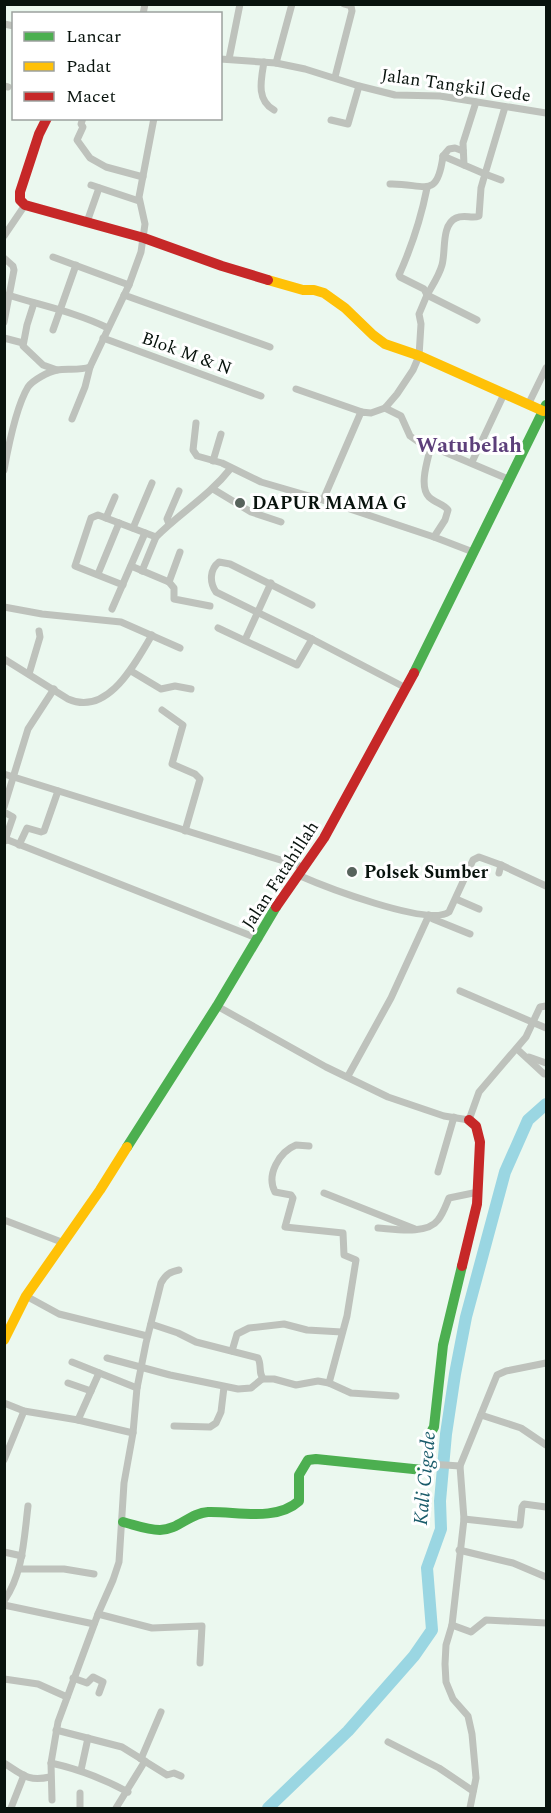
<svg xmlns="http://www.w3.org/2000/svg" width="551" height="1813" font-family="Spectral,serif">
  <rect width="100%" height="100%" fill="#ebf8ef"/>
  <g fill="none" stroke-linecap="round" stroke-linejoin="round">
    <polyline stroke="#9ad6e2" stroke-width="12" points="268,1808 348,1731 414,1656 432,1630 427,1568 441,1529 440,1501 446,1434 455,1374 466,1317 505,1172 528,1120 546,1104"/>
    <g stroke="#bec2bc" stroke-width="7">
      <polyline points="143,14 145,4"/>
      <polyline points="4,24 14,26"/>
      <polyline points="220,59 276,63 305,69 359,86 395,95 440,96 546,113"/>
      <polyline points="229,59 240,4"/>
      <path d="M264,62C261,80 256,100 274,110"/>
      <polyline points="276,63 292,4"/>
      <polyline points="335,77 352,11 351,6 344,4"/>
      <polyline points="4,86 8,87"/>
      <path d="M476,102L463,143L464,165L485,174L481,188L479,216C472,219 464,214 456,218C441,225 446,251 442,265C439,276 432,286 427,295L477,320"/>
      <polyline points="83,118 81,124 83,127 77,140 90,158 106,167 143,177"/>
      <polyline points="331,120 348,124 359,86"/>
      <polyline points="443,156 449,149 455,148 463,151"/>
      <polyline points="501,180 485,174 505,107"/>
      <path d="M390,184C424,183 437,201 443,156L464,165"/>
      <polyline points="91,185 139,201"/>
      <polyline points="87,222 99,188"/>
      <polyline points="4,236 25,205"/>
      <polyline points="53,257 129,285"/>
      <polyline points="4,258 13,266 14,270 4,322"/>
      <path d="M8,295C43,306 75,312 108,328"/>
      <polyline points="124,295 270,347"/>
      <polyline points="34,303 27,325 23,346 43,365 57,370"/>
      <polyline points="53,330 76,265"/>
      <polyline points="4,338 23,343"/>
      <polyline points="103,338 261,396"/>
      <polyline points="296,389 362,412"/>
      <polyline points="528,405 546,368"/>
      <polyline points="385,408 401,416 410,436 430,450 432,447 435,448 508,479"/>
      <polyline points="72,419 85,387 90,367"/>
      <path d="M196,423L193,450L197,456L222,463L261,482L323,500L434,537L445,520L448,510C444,504 435,503 429,497C419,487 427,462 430,450"/>
      <polyline points="213,461 221,434"/>
      <polyline points="472,462 504,394"/>
      <path d="M4,470C8,448 17,405 28,387C33,380 48,372 57,370C67,368 78,371 90,367L129,285L141,252L145,224L139,197L154,118"/>
      <polyline points="213,489 251,512 281,522"/>
      <path d="M323,500L361,412L371,413L385,408L397,394L413,370L419,356L421,324L419,314L427,295L424,289L400,277L399,275C412,246 421,218 427,188"/>
      <polyline points="106,518 115,497"/>
      <polyline points="169,524 167,519 179,491"/>
      <polyline points="133,528 152,483"/>
      <polyline points="434,537 473,552"/>
      <polyline points="131,566 169,582 174,588 174,599 210,606"/>
      <polyline points="142,571 156,537"/>
      <polyline points="98,574 119,523"/>
      <polyline points="169,582 180,552"/>
      <path d="M123,585L75,566L91,518L98,515L156,537C181,512 209,496 231,468"/>
      <polyline points="4,607 42,614 121,622 180,648"/>
      <polyline points="112,609 145,533"/>
      <polyline points="218,628 297,665 312,639 406,688"/>
      <path d="M312,639L216,592C209,582 210,569 219,562L230,564L312,605"/>
      <polyline points="245,640 271,583"/>
      <path d="M4,659L68,699C108,717 135,663 152,635"/>
      <polyline points="131,671 161,689 175,686 191,689"/>
      <polyline points="29,674 40,637 39,631"/>
      <polyline points="162,710 183,725 172,764 195,774 200,779 185,831"/>
      <polyline points="4,774 303,867"/>
      <polyline points="4,807 28,729 54,689"/>
      <polyline points="4,812 13,817 5,840"/>
      <polyline points="4,841 8,840 259,939"/>
      <polyline points="19,845 27,828 41,832 44,831 58,791"/>
      <polyline points="499,873 501,865"/>
      <path d="M298,875C323,886 428,927 449,912L473,860L479,857L501,865L546,886"/>
      <polyline points="456,899 479,909"/>
      <polyline points="433,919 470,934"/>
      <polyline points="460,991 546,1028"/>
      <polyline points="217,1006 326,1067 388,1097 444,1116 469,1120 479,1092 526,1037 540,1007 546,1006"/>
      <polyline points="517,1049 544,1074 546,1073"/>
      <polyline points="529,1057 546,1063"/>
      <polyline points="348,1076 391,998 429,915"/>
      <path d="M309,1146L296,1145C279,1152 266,1175 275,1192L291,1195L293,1198L285,1227L343,1233L344,1255L356,1260L347,1316L329,1383"/>
      <polyline points="438,1172 454,1117"/>
      <polyline points="324,1193 415,1229"/>
      <polyline points="4,1220 64,1243"/>
      <path d="M378,1228C394,1229 427,1235 438,1220C443,1214 446,1205 449,1198L478,1192"/>
      <polyline points="26,1296 59,1314 147,1336"/>
      <path d="M151,1324L178,1333L196,1342L258,1358C262,1365 258,1375 264,1379H274L296,1385L318,1381L329,1383L351,1393L396,1396"/>
      <polyline points="232,1351 237,1334 249,1328 284,1324 307,1330 342,1332"/>
      <polyline points="107,1358 170,1375 238,1389 251,1388 262,1379"/>
      <polyline points="72,1362 137,1388"/>
      <polyline points="68,1383 91,1391"/>
      <polyline points="4,1403 24,1411 78,1420 133,1433"/>
      <polyline points="481,1415 521,1428 546,1445"/>
      <polyline points="78,1420 99,1373"/>
      <polyline points="174,1426 210,1427 216,1423 221,1412 224,1387"/>
      <polyline points="4,1460 24,1411"/>
      <polyline points="430,1464 460,1466"/>
      <polyline points="464,1519 518,1525 520,1525 522,1507 524,1504 546,1507"/>
      <polyline points="459,1550 513,1563 546,1577"/>
      <polyline points="4,1552 22,1556"/>
      <polyline points="19,1569 64,1569 94,1574"/>
      <path d="M4,1601C23,1574 24,1539 28,1506"/>
      <polyline points="4,1605 94,1624"/>
      <polyline points="98,1614 152,1628 202,1626 200,1663"/>
      <polyline points="452,1625 471,1632 486,1620 546,1623"/>
      <polyline points="73,1678 87,1683 93,1677 103,1682 99,1693"/>
      <polyline points="4,1679 38,1684 67,1697"/>
      <polyline points="56,1730 122,1747 167,1775 174,1773 181,1776"/>
      <polyline points="388,1742 439,1768 473,1791"/>
      <polyline points="141,1759 161,1712"/>
      <path d="M4,1763C23,1775 28,1782 50,1777"/>
      <path d="M51,1763C79,1769 102,1778 128,1792"/>
      <polyline points="81,1770 88,1738"/>
      <path d="M52,1800L51,1763L58,1722L98,1614L113,1580L119,1562L124,1483L133,1433L137,1388L146,1343L161,1283C166,1274 170,1272 179,1270"/>
      <polyline points="11,1808 24,1775"/>
      <polyline points="80,1808 80,1793"/>
      <polyline points="116,1808 145,1761"/>
      <polyline points="470,1808 476,1778 472,1734 468,1716 453,1699 446,1682 445,1664 446,1645 452,1625 464,1519 460,1466 497,1375 506,1371 546,1363"/>
    </g>
    <g stroke="#4caf50" stroke-width="10">
      <polyline points="414,673 546,405"/>
      <polyline points="127,1147 217,1006 276,907"/>
      <path d="M123,1522C135,1525 147,1530 160,1530C178,1530 190,1513 208,1512C236,1511 276,1522 299,1501V1475L308,1460L316,1459L423,1470L429,1468V1436L434,1427L443,1345L462,1266"/>
    </g>
    <g stroke="#ffc107" stroke-width="10">
      <polyline points="268,280 303,290 314,290 324,293 345,308 373,335 385,344 420,356 543,411"/>
      <polyline points="4,1340 26,1296 100,1190 127,1147"/>
    </g>
    <g stroke="#c62828" stroke-width="10">
      <polyline points="47,118 39,134 20,192 20,200 25,205 144,238 222,266 268,280"/>
      <polyline points="276,907 324,838 414,673"/>
      <polyline points="462,1266 477,1204 480,1142 476,1126 469,1120"/>
    </g>
  </g>
  <g fill="#57635c" stroke="#fff" stroke-width="2">
    <circle cx="240" cy="503" r="6"/>
    <circle cx="352" cy="872" r="6"/>
  </g>
  <g text-anchor="middle" stroke-width="6" stroke-linejoin="round" paint-order="stroke">
    <g font-size="18" fill="#08130d" stroke="#fff">
      <text transform="translate(456 85) rotate(8)" y="6">Jalan Tangkil Gede</text>
      <text transform="translate(187 353) rotate(20)" y="6">Blok M &amp; N</text>
      <text transform="translate(280 875) rotate(-57)" y="6">Jalan Fatahillah</text>
    </g>
    <g font-size="18" font-weight="bold" fill="#08130d" stroke="#fff" text-anchor="start">
      <text x="252" y="509">DAPUR MAMA G</text>
      <text x="364" y="878">Polsek Sumber</text>
    </g>
    <g font-size="20" font-style="italic" fill="#195b6a" stroke="#fff">
      <text transform="translate(424 1478) rotate(-85)" y="7">Kali Cigede</text>
    </g>
    <g font-size="21" font-weight="bold" fill="#5c3f7a" stroke="#fff">
      <text x="469" y="452">Watubelah</text>
    </g>
  </g>
  <rect width="551" height="1813" fill="none" stroke="#08130d" stroke-width="12"/>
  <rect x="12" y="12" width="210" height="108" fill="#ffffff" stroke="#9ca19e" stroke-width="1.5"/>
  <rect x="24" y="32" width="30" height="9" fill="#4caf50" stroke="#9ca19e" stroke-width="1.5"/>
  <text x="66" y="42" font-size="18" fill="#08130d">Lancar</text>
  <rect x="24" y="62" width="30" height="9" fill="#ffc107" stroke="#9ca19e" stroke-width="1.5"/>
  <text x="66" y="72" font-size="18" fill="#08130d">Padat</text>
  <rect x="24" y="92" width="30" height="9" fill="#c62828" stroke="#9ca19e" stroke-width="1.5"/>
  <text x="66" y="102" font-size="18" fill="#08130d">Macet</text>
</svg>
